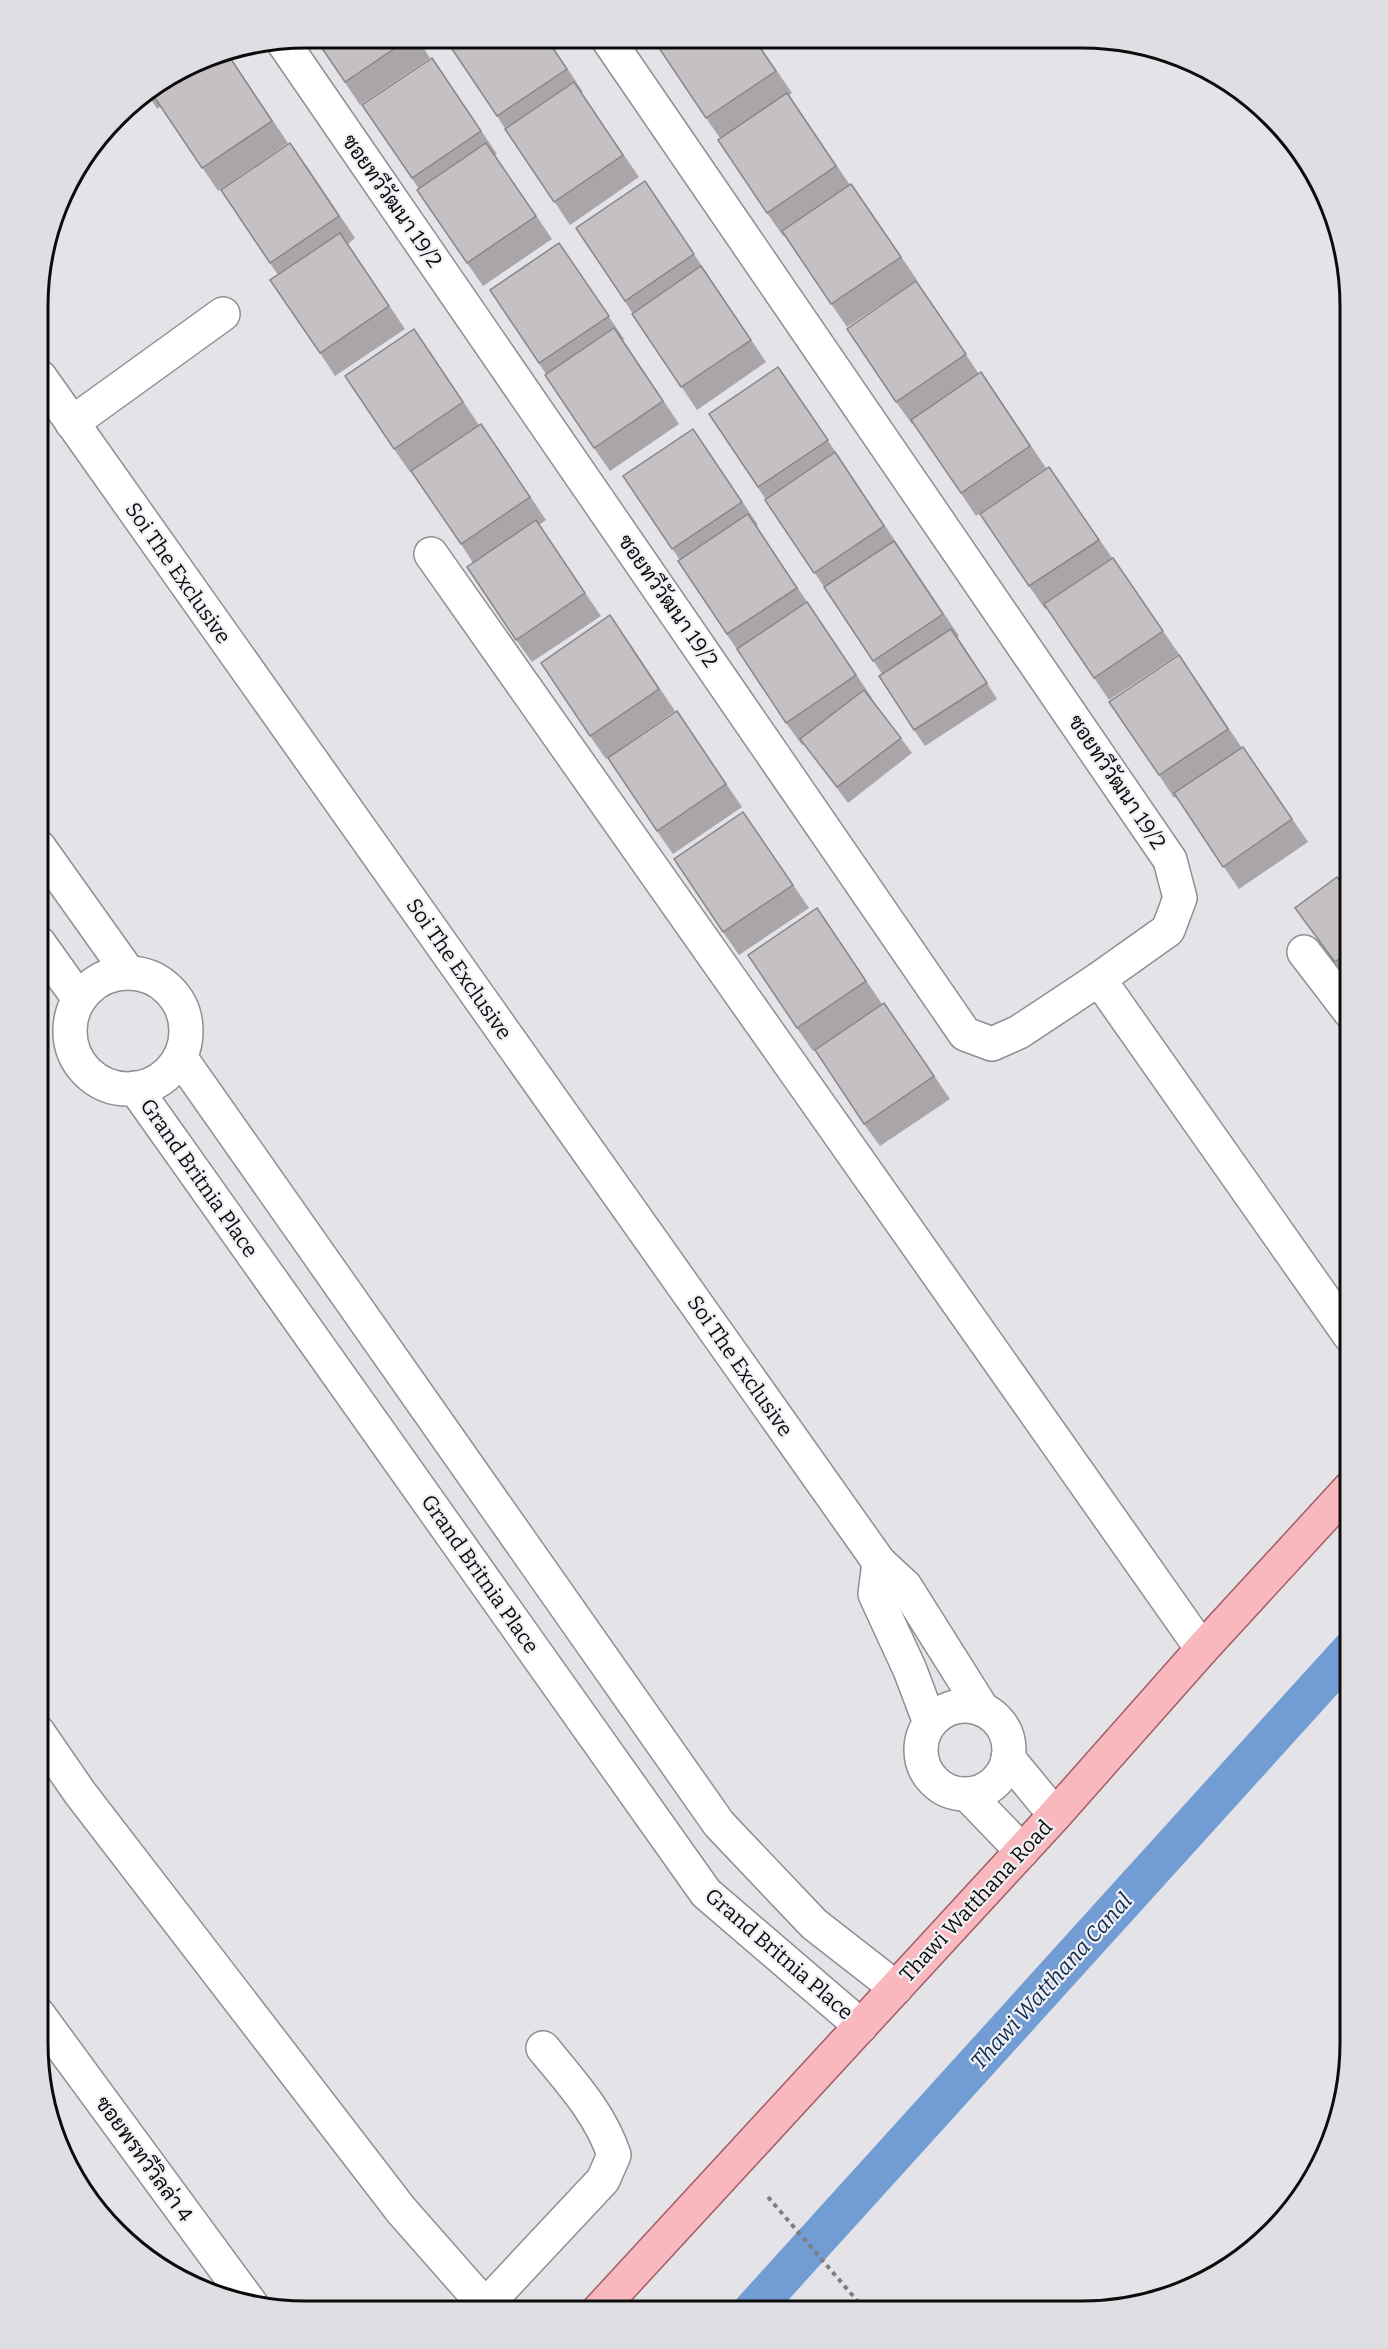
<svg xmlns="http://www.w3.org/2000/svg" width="1388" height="2349" font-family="Bitter,Sarabun,serif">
  <rect width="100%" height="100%" fill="#e4e3e8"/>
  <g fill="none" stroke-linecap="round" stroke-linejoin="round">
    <polyline stroke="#719dd4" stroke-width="39" points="752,2311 1350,1651"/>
    <g stroke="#908e93" stroke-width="36">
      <g id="minor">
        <polyline points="283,42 965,1034 992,1044 1019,1032 1099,979 1168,930 1180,898 1170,860 607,38"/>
        <polyline points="40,377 879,1562 905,1586 983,1710"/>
        <polyline points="72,423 223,314"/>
        <polyline points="431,554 1202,1649"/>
        <polyline points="39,847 128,972"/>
        <polyline points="39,943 79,999"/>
        <polyline points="1304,952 1350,1012"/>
        <circle cx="128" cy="1031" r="58"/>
        <polyline points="1099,979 1350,1336"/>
        <polyline points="180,1057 719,1824 814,1924 896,1988"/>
        <polyline points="135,1088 706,1893 861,2026"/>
        <polyline points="879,1562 875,1594 910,1670 930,1723"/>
        <circle cx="965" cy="1750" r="44"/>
        <polyline points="38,1732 80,1793 401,2210 489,2310"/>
        <polyline points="1008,1758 1055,1815"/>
        <polyline points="968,1795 1022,1851"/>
        <polyline points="38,2014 251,2304"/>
        <path d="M485,2306L603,2180L614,2155C600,2113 570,2081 543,2048"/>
      </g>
    </g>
    <g stroke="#a25d63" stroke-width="36">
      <polyline id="major" points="599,2310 1055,1815 1202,1649 1350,1488"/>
    </g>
    <polyline stroke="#7e7d80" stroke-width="4" stroke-dasharray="4.5 4.5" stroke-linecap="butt" points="768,2197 866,2311"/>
    <use href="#minor" stroke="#fff" stroke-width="33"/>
    <use href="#major" stroke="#f8b8bd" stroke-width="33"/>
  </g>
  <g fill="#a9a5a9">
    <polygon points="315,38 417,38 430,58 360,105"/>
    <polygon points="444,38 455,38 448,43"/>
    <polygon points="456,38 547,38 583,92 581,93 639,177 570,225 448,43"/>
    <polygon points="653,39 664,39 657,43"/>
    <polygon points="666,39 755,39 792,93 789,95 850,185 867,206 917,280 847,327 784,235 783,236 767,213 720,138 706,118"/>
    <polygon points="227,53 288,143 218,191 161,106 157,109 147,93 204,58"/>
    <polygon points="432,58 497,154 495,155 552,239 483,286 467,263 419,189 362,105"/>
    <polygon points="306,165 355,238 348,244 405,329 335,376 320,353 278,275 221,190"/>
    <polygon points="645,181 766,362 697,410 576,228"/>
    <polygon points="559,243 624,339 623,340 679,424 610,471 594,448 546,374 490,290"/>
    <polygon points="916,281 979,374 981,372 997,395 1046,468 976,516 914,423 912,424 896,402"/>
    <polygon points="430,352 479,425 410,472 394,449"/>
    <polygon points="794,390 959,636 957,637 997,699 925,746 914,730 882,674 709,414"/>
    <polygon points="497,447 546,520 539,525 601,616 532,662 516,640 473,563 461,544"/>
    <polygon points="709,452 758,525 756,526 872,698 871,698 912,753 848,803 804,744 802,745 786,723 678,561 680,560 623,476"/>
    <polygon points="1049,467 1179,654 1109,700 1047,608 1045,609 1029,586"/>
    <polygon points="626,638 675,711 606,759 590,736"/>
    <polygon points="1195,678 1242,748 1243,747 1308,842 1239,889 1176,797 1174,798 1159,775"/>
    <polygon points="677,711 742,807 673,854 657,831"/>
    <polygon points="759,835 809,908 739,955 723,932"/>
    <polygon points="1350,895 1350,976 1350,975 1346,978 1295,908"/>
    <polygon points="817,908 882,1004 813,1051 797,1028"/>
    <polygon points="900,1026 950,1099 880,1146 864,1124"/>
  </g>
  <polygon fill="#898689" points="951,629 962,644 997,699 987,683"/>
  <g fill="#c4c0c4" stroke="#898689" stroke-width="1.5">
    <polygon points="315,38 410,38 345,82"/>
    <polygon points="456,38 546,38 567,69 497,116 448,43"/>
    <polygon points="666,39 754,39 776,71 706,118 657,45"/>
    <polygon points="227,53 272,121 202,168 153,95 209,57"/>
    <polygon points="432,58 481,131 412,178 362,105"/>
    <polygon points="574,82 623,155 554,202 505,129"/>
    <polygon points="787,93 836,166 767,213 718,140"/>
    <polygon points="290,143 339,216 270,263 221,190"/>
    <polygon points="486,143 536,216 467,263 417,190"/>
    <polygon points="645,181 694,254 625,301 576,228"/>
    <polygon points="851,184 901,257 831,304 782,231"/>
    <polygon points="340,233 389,306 320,353 270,280"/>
    <polygon points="559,243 609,316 539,363 490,290"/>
    <polygon points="701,266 751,340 681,387 632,314"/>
    <polygon points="916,281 966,354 896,402 847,329"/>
    <polygon points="614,328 663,401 594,448 545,375"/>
    <polygon points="414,329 463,402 394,449 345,376"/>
    <polygon points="778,367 828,440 758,487 709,414"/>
    <polygon points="981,372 1030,446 961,493 911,420"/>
    <polygon points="481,424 530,497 461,544 411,471"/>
    <polygon points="693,429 742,502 672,549 623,476"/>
    <polygon points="835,452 884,526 814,573 765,500"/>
    <polygon points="1049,467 1099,540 1029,586 980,514"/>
    <polygon points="748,514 797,588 727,634 678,561"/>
    <polygon points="536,520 585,593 516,640 467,567"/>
    <polygon points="894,541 943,614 873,661 824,587"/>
    <polygon points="1113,558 1163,631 1094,678 1044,604"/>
    <polygon points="807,602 856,675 786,723 737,649"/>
    <polygon points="610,615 659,689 590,736 541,663"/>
    <polygon points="951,629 987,683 914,730 879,676"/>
    <polygon points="1179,655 1228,729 1159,775 1109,702"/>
    <polygon points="864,690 901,738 837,787 800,739"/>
    <polygon points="677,711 726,784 657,831 608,758"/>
    <polygon points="1243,747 1292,819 1223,867 1174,793"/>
    <polygon points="743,812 793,885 723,932 674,859"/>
    <polygon points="1337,877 1350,895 1350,950 1335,962 1295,908"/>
    <polygon points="817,908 866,981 797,1028 748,955"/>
    <polygon points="1350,960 1350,975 1343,965"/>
    <polygon points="884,1003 934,1076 864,1124 815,1050"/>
  </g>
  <g text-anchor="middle" stroke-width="4.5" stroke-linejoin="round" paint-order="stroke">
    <g font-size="21" fill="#0c0c0d" stroke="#f1f0f5">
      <text transform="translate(392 201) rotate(55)" y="7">ซอยทวีวัฒนา 19/2</text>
      <text transform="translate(178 573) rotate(55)" y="7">Soi The Exclusive</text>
      <text transform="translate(668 601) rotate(55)" y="7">ซอยทวีวัฒนา 19/2</text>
      <text transform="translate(1117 782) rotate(56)" y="7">ซอยทวีวัฒนา 19/2</text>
      <text transform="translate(459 969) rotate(55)" y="7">Soi The Exclusive</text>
      <text transform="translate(199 1178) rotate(55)" y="7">Grand Britnia Place</text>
      <text transform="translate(740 1366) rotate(55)" y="7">Soi The Exclusive</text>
      <text transform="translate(480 1574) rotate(55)" y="7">Grand Britnia Place</text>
      <text transform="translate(976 1901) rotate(-47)" y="7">Thawi Watthana Road</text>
      <text transform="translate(779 1954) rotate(41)" y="7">Grand Britnia Place</text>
      <text transform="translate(144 2159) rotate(54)" y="7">ซอยพรทวีวิลล่า 4</text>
    </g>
    <g font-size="22" font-style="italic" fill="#0d2c4f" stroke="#f1f0f5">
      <text transform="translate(1051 1981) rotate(-48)" y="8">Thawi Watthana Canal</text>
    </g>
  </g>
  <path d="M0 0H1388V2349H0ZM306 48H1082A258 258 0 0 1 1340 306V2043A258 258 0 0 1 1082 2301H306A258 258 0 0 1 48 2043V306A258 258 0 0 1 306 48Z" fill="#dfdee2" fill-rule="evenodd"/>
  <path fill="none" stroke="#0c0c0d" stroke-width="3" d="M306 48H1082A258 258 0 0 1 1340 306V2043A258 258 0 0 1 1082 2301H306A258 258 0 0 1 48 2043V306A258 258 0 0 1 306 48Z"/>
</svg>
